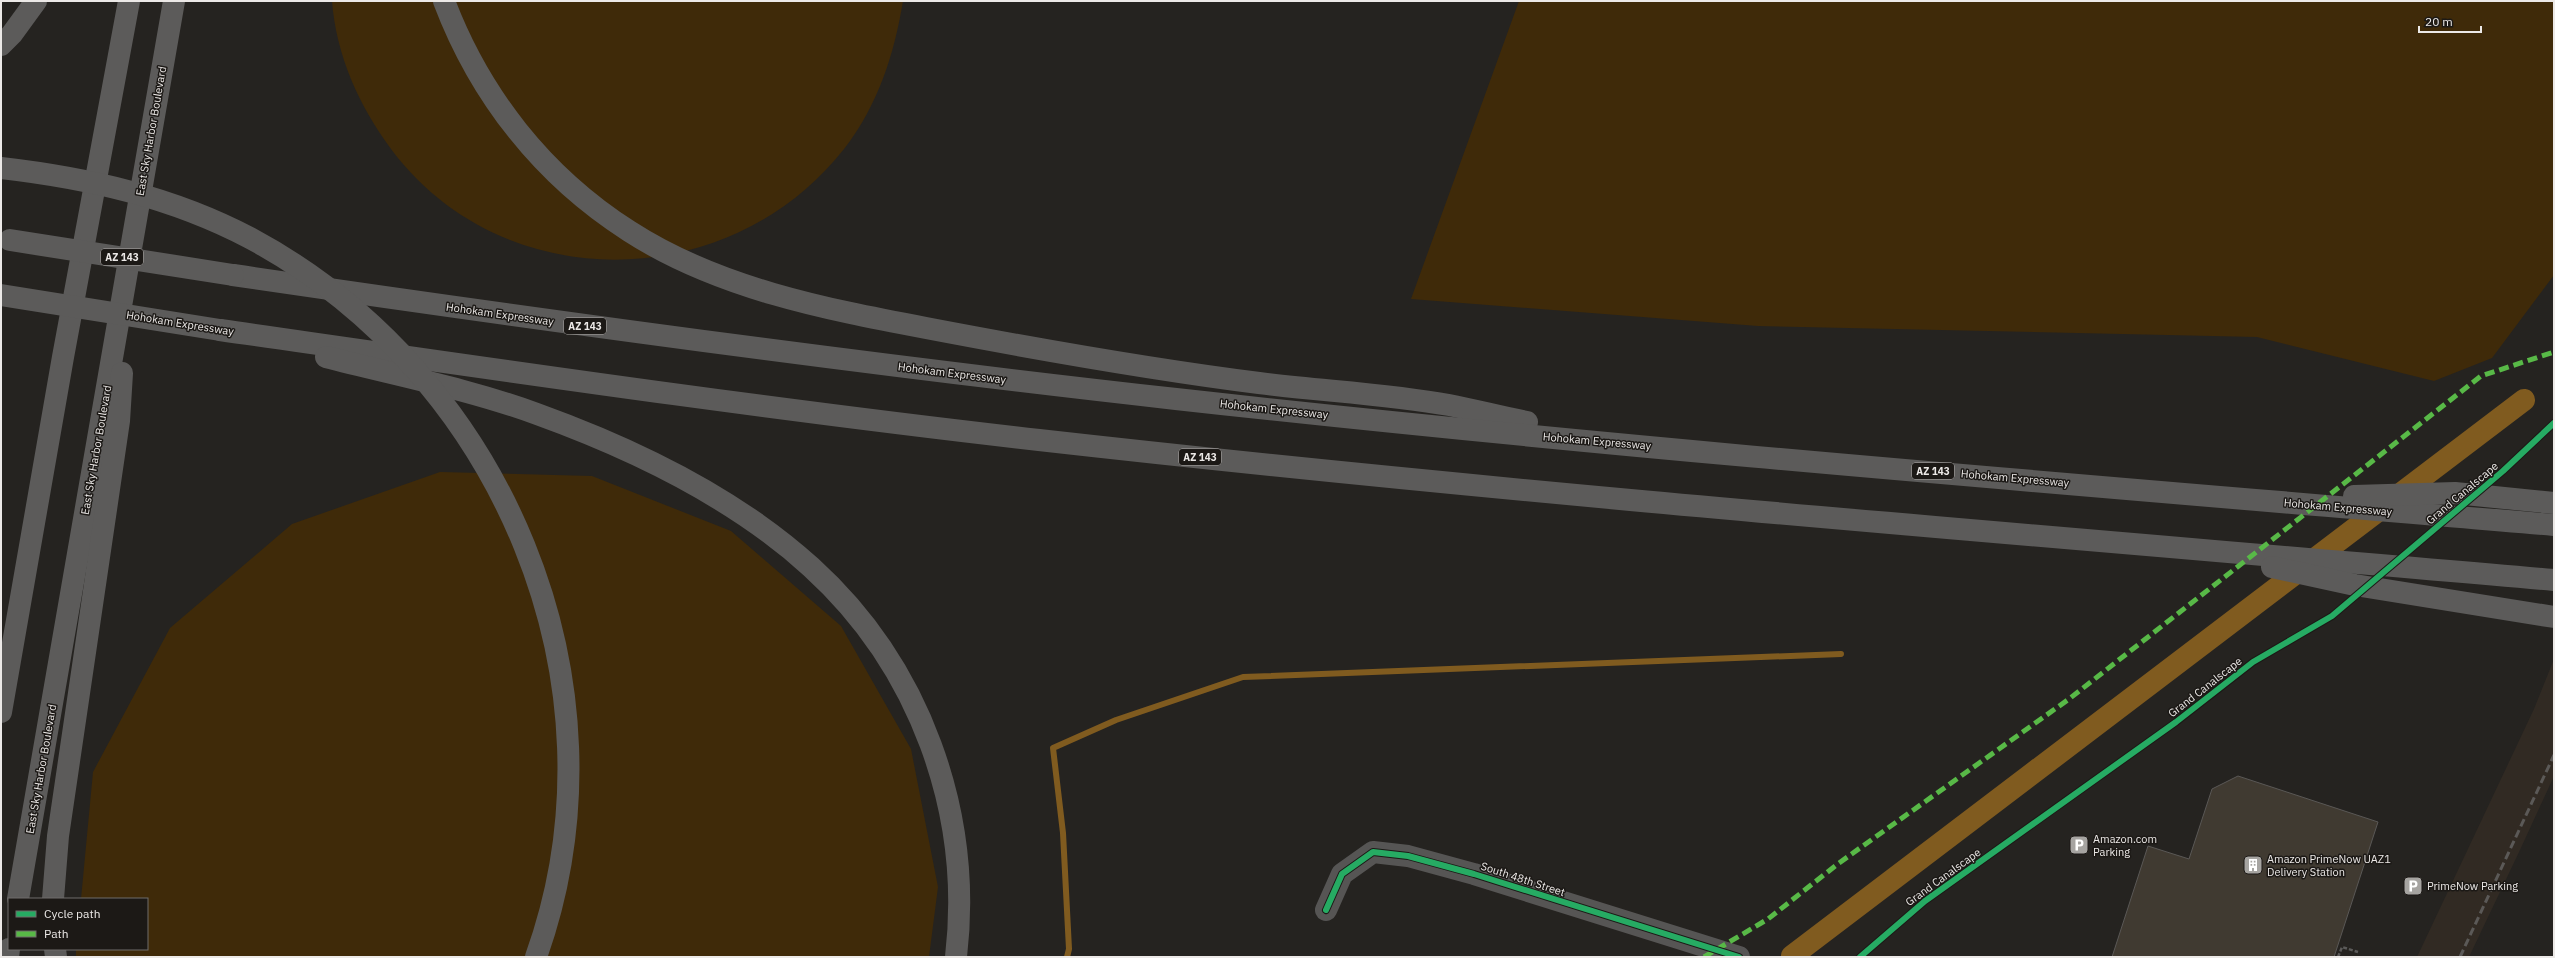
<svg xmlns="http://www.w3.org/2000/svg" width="2555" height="958" font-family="'IBM Plex Sans',sans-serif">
  <rect width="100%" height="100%" fill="#252320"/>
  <polygon fill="#312a23" points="2554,659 2554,776 2520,850 2469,957 2417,957 2534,709"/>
  <g fill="#3f2a09">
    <path d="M332,1H903C894,55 878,105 844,149C730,294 503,299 391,149C359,106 336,55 332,1Z"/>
    <polygon points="1519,1 2554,1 2554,275 2492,358 2434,381 2257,337 1758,326 1411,299"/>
    <polygon points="440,472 592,476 731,531 841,626 911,749 938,887 929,957 76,957 76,949 147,949 147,899 81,899 93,772 170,628 292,524"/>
  </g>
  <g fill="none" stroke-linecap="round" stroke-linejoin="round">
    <polyline stroke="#805b1f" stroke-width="6" points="1067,957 1069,949 1063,833 1053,748 1116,720 1243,677 1841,654"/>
    <polyline stroke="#805b1f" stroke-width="22" points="1792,956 2524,400"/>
  </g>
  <polygon fill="#403a31" stroke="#5a5856" points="2238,776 2378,822 2334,957 2112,957 2148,846 2189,859 2212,789"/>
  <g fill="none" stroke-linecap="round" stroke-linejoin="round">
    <polyline stroke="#5b5a59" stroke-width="2.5" stroke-dasharray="4 2" stroke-linecap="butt" points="2338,957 2342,947 2358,952"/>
    <polyline stroke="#565554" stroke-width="22" points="1326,910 1342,874 1373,852 1408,856 1474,874 1739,957"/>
    <g stroke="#5c5b5a" stroke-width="22">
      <path d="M444,1C480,96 543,176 629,231C717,288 825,309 926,328C1036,349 1148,369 1259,383C1322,391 1387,394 1449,405C1475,410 1501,417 1527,422"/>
      <polyline points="1,45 12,34 36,1"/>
      <path d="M233,275C547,321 861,364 1176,399C1634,450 2094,486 2554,525"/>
      <path d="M220,330C493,369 765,409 1039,440C1543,497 2049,536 2554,580"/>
      <path d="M326,357C396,375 469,389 537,414C634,449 734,497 811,567C920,666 973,812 956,957"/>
      <polyline points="2354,496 2455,493 2554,503"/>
      <polyline points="2272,567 2355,585 2554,617"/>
      <polyline points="1,712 63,357 129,1"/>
      <polyline points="18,899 174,1"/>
      <polyline points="53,899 58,836 119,421 122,373"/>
      <polyline points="55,949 56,957"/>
      <polyline points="8,957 9,949"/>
    </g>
    <polyline stroke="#5b5957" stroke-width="3" stroke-dasharray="8 4" stroke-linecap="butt" points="2460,957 2554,755"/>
    <g stroke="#5c5b5a" stroke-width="22">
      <path d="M1,168C88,178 172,197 250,238C502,373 634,683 536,957"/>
      <polyline points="10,240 233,275"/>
      <polyline points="1,295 220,330"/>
    </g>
    <polyline stroke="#58b947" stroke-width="5" stroke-dasharray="10 5" stroke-linecap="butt" points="1704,957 1768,919 1839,863 2069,699 2481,376 2554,352"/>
    <g stroke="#1c1916" stroke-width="8">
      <g id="cycleway">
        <polyline points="1326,910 1342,874 1373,852 1408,856 1474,874 1739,957"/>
        <polyline points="1860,957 1925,901 2176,722 2253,662 2332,616 2503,471 2554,423"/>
      </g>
    </g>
    <use href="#cycleway" stroke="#26ab63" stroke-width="6"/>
  </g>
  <defs>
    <g id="parking-square" transform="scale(1)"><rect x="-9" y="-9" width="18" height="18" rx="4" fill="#a6a4a1" stroke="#1c1916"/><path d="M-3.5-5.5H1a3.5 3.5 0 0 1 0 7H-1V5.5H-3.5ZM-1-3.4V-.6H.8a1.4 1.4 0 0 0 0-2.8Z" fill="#fff"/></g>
    <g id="building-square" transform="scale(1)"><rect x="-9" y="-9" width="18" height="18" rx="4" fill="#a6a4a1" stroke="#1c1916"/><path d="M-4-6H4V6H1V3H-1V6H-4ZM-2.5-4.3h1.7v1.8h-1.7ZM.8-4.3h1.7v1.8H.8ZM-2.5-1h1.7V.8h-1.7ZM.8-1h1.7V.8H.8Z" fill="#fff"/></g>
  </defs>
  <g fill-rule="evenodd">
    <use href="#parking-square" x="2079" y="845"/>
    <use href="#building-square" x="2253" y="865"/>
    <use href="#parking-square" x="2413" y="886"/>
  </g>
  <g text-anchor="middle" stroke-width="3" stroke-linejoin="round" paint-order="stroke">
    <g fill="#1c1916" stroke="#aeaba8" stroke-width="1">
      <rect x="101" y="249" width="42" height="16" rx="3"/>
      <rect x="564" y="318" width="42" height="16" rx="3"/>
      <rect x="1179" y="449" width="42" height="16" rx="3"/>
      <rect x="1912" y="463" width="42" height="16" rx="3"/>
    </g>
    <g font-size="10" font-weight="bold" fill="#ece9e7">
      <text x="122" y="261">AZ 143</text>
      <text x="585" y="330">AZ 143</text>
      <text x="1200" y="461">AZ 143</text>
      <text x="1933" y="475">AZ 143</text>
    </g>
    <g font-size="11" fill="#ece9e7" stroke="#1c1916">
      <text transform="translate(151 131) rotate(-80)" y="4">East Sky Harbor Boulevard</text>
      <text transform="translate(500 314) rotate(8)" y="4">Hohokam Expressway</text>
      <text transform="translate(180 323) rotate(9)" y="4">Hohokam Expressway</text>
      <text transform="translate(952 373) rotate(7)" y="4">Hohokam Expressway</text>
      <text transform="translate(1274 409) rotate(6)" y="4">Hohokam Expressway</text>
      <text transform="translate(1597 441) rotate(5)" y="4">Hohokam Expressway</text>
      <text transform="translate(96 450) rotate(-80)" y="4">East Sky Harbor Boulevard</text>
      <text transform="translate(2015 478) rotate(5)" y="4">Hohokam Expressway</text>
      <text transform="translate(2462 493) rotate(-40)" y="4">Grand Canalscape</text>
      <text transform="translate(2338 507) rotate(5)" y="4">Hohokam Expressway</text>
      <text transform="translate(2205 687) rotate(-38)" y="4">Grand Canalscape</text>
      <text transform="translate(41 769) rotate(-80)" y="4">East Sky Harbor Boulevard</text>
      <text transform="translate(1943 877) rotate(-36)" y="4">Grand Canalscape</text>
      <text transform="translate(1523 879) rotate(18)" y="4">South 48th Street</text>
    </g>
    <g font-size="11" fill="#ece9e7" stroke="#1c1916" text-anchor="start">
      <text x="2093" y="843">Amazon.com<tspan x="2093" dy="13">Parking</tspan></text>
      <text x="2267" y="863">Amazon PrimeNow UAZ1<tspan x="2267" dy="13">Delivery Station</tspan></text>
      <text x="2427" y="890">PrimeNow Parking</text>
    </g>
  </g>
  <rect width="2555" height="958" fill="none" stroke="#ece9e7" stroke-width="4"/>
  <rect x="8" y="898" width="140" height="52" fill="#1c1916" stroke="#6f6c6a"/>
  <rect x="16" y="911" width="20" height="6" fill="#26ab63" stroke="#6f6c6a"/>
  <text x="44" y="918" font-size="12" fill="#ece9e7">Cycle path</text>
  <rect x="16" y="931" width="20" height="6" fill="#58b947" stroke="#6f6c6a"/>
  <text x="44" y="938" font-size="12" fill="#ece9e7">Path</text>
  <path d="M2419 26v6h62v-6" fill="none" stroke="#ece9e7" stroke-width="2"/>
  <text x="2425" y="26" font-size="12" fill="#ece9e7" stroke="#1c1916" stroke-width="3" paint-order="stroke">20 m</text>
</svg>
